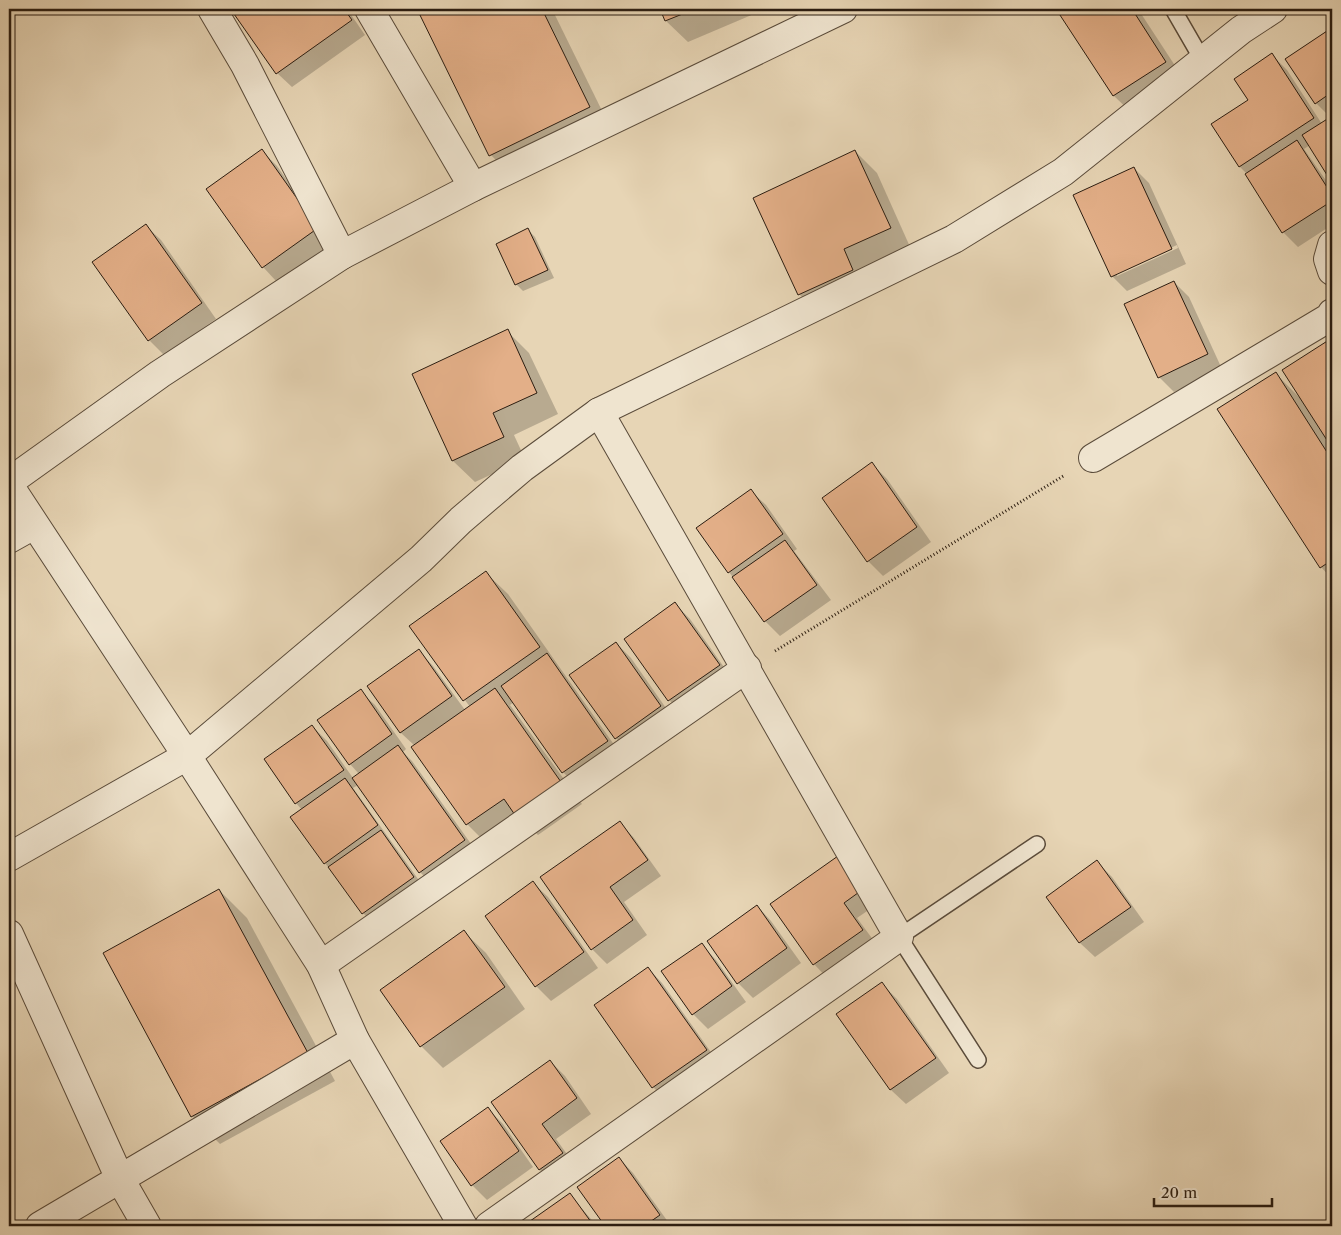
<svg xmlns="http://www.w3.org/2000/svg" width="1341" height="1235" font-family="'Libre Caslon Text',serif">
  <rect width="100%" height="100%" fill="#e7d5b5"/>
  <filter id="stains"><feTurbulence type="fractalNoise" baseFrequency=".004" numOctaves="4"/><feColorMatrix values="0 0 0 0 .2 0 0 0 0 .09 0 0 0 0 .02 0 0 0 .5 -.17"/></filter>
  <radialGradient id="worn" r=".72"><stop offset=".6" stop-color="#630" stop-opacity="0"/><stop offset="1" stop-color="#630" stop-opacity=".3"/></radialGradient>
  <g fill="#0003" fill-rule="evenodd">
    <polygon points="244,9 283,9 286,14 293,9 347,9 365,35 292,87 277,73 236,14"/>
    <polygon points="419,9 552,9 611,129 512,177 491,155"/>
    <polygon points="661,9 760,9 761,11 688,42 666,21"/>
    <polygon points="1058,9 1138,9 1187,84 1136,117 1114,96"/>
    <polygon points="1327,33 1332,39 1332,180 1310,145 1304,149 1332,189 1332,225 1298,247 1283,232 1247,174 1239,166 1250,100 1272,55 1287,70 1322,124 1331,118 1316,103"/>
    <polygon points="262,151 277,166 332,244 277,282 263,267"/>
    <polygon points="855,151 877,173 911,249 821,316 799,294"/>
    <path d="M1134,168L1149,183L1186,264L1127,291L1112,276ZM1177,245L1178,248L1117,276V273Z"/>
    <polygon points="146,226 161,240 216,319 164,355 149,340 94,263"/>
    <polygon points="528,230 535,237 554,278 523,291 516,284"/>
    <polygon points="1174,282 1189,297 1222,369 1174,392 1159,377"/>
    <polygon points="507,331 529,353 558,414 514,435 525,459 475,482 453,461"/>
    <polygon points="1332,339 1332,579 1321,567 1276,374 1300,398 1284,371"/>
    <polygon points="872,464 887,479 931,542 883,576 868,561 824,498"/>
    <polygon points="751,491 766,505 797,549 794,551 831,600 780,636 765,621 729,572"/>
    <polygon points="486,573 508,594 622,756 578,787 563,772 514,702 510,705 582,804 538,835 524,821 489,846 467,824 413,748 415,746 401,733 368,687 419,651 433,666 465,710 470,707 411,626"/>
    <polygon points="675,604 690,619 733,680 684,715 669,700 626,639"/>
    <polygon points="616,643 631,658 675,721 630,753 616,738"/>
    <polygon points="360,691 375,705 406,749 403,752 412,761 479,855 435,887 420,872 358,785 353,788 428,893 378,928 363,913 325,863 302,810 296,803 312,726 327,741 353,778 359,774 350,764"/>
    <polygon points="620,823 634,838 661,876 624,902 647,935 607,964 592,949"/>
    <polygon points="838,858 876,905 857,918 877,945 828,979 814,964"/>
    <polygon points="1097,862 1112,877 1144,922 1095,957 1080,943 1048,897"/>
    <polygon points="533,883 548,897 598,968 551,1001 536,986"/>
    <polygon points="219,890 247,918 335,1081 220,1144 192,1116"/>
    <polygon points="757,906 771,921 801,963 753,998 738,983"/>
    <polygon points="464,932 486,953 525,1009 443,1068 421,1046"/>
    <polygon points="702,945 716,960 746,1002 708,1029 693,1014"/>
    <polygon points="648,968 662,983 720,1065 668,1102 653,1087"/>
    <polygon points="882,984 897,999 949,1073 906,1104 891,1090 838,1015"/>
    <polygon points="550,1061 565,1076 591,1114 556,1139 577,1168 554,1184 540,1170 492,1102"/>
    <polygon points="488,1109 503,1124 533,1167 487,1200 472,1185"/>
    <polygon points="619,1158 633,1173 671,1226 606,1226 579,1187"/>
    <polygon points="570,1195 597,1226 525,1226"/>
  </g>
  <g fill="#e3af88" stroke="#2b1d11">
    <polygon points="242,9 280,9 284,14 291,9 344,9 352,20 276,74 234,14"/>
    <polygon points="417,9 542,9 590,107 489,156"/>
    <polygon points="660,9 695,9 665,21"/>
    <polygon points="1056,9 1132,9 1166,62 1113,96"/>
    <polygon points="1327,31 1332,40 1332,92 1315,104 1285,59"/>
    <polygon points="1272,53 1314,118 1239,167 1211,124 1248,100 1234,79"/>
    <polygon points="1332,116 1332,183 1302,135"/>
    <polygon points="1297,140 1332,195 1332,201 1282,233 1245,174"/>
    <polygon points="262,149 318,228 262,268 206,189"/>
    <polygon points="855,150 891,228 844,249 853,270 798,295 753,198"/>
    <polygon points="1134,167 1172,249 1111,277 1073,195"/>
    <polygon points="146,224 202,303 148,341 92,262"/>
    <polygon points="528,228 548,270 515,285 496,244"/>
    <polygon points="1174,281 1208,354 1158,378 1124,304"/>
    <polygon points="508,329 537,393 493,413 504,437 452,461 412,374"/>
    <polygon points="1332,338 1332,448 1282,370"/>
    <polygon points="1276,372 1332,460 1332,560 1320,568 1217,409"/>
    <polygon points="872,462 917,527 867,562 822,498"/>
    <polygon points="751,489 783,534 728,573 696,528"/>
    <polygon points="785,540 817,585 764,622 732,577"/>
    <polygon points="486,571 540,647 463,701 409,626"/>
    <polygon points="675,602 720,665 668,701 624,639"/>
    <polygon points="616,642 661,706 615,739 569,675"/>
    <polygon points="419,649 452,696 400,733 367,686"/>
    <polygon points="547,653 608,741 562,773 501,686"/>
    <polygon points="495,688 561,782 515,815 504,799 466,825 411,747"/>
    <polygon points="361,689 392,734 349,765 317,720"/>
    <polygon points="312,725 344,770 295,804 264,759"/>
    <polygon points="398,745 465,840 419,873 352,778"/>
    <polygon points="345,778 378,825 324,864 290,817"/>
    <polygon points="620,821 648,860 610,887 633,920 591,950 540,877"/>
    <polygon points="381,830 414,877 362,914 328,867"/>
    <polygon points="838,856 862,890 844,903 863,930 813,965 770,904"/>
    <polygon points="1097,860 1131,907 1079,943 1046,897"/>
    <polygon points="533,881 584,952 535,987 485,916"/>
    <polygon points="219,889 308,1053 191,1117 103,953"/>
    <polygon points="757,905 787,948 737,984 707,941"/>
    <polygon points="464,930 505,987 420,1047 380,990"/>
    <polygon points="702,943 732,986 692,1015 661,971"/>
    <polygon points="648,967 707,1050 652,1088 594,1005"/>
    <polygon points="882,982 936,1058 890,1090 836,1014"/>
    <polygon points="550,1060 577,1098 542,1124 563,1153 539,1170 491,1102"/>
    <polygon points="488,1107 519,1151 471,1186 440,1141"/>
    <polygon points="619,1157 660,1215 644,1226 605,1226 577,1187"/>
    <polygon points="570,1193 594,1226 523,1226"/>
  </g>
  <g fill="none" stroke-linecap="round" stroke-linejoin="round">
    <g stroke="#5a4b3a" stroke-width="18">
      <g id="service">
        <polyline points="1173,9 1203,61"/>
        <polyline points="978,1060 899,937 1037,844"/>
      </g>
    </g>
    <g stroke="#5a4b3a" stroke-width="30">
      <g id="minor">
        <polyline points="212,9 245,65 342,255"/>
        <polyline points="369,9 473,187"/>
        <polyline points="1332,245 1328,259 1332,271"/>
        <polyline points="1093,458 1330,317 1332,313"/>
        <polyline points="9,482 160,374 342,255 473,187 843,9"/>
        <polyline points="9,485 187,756 321,965 355,1040 463,1226"/>
        <polyline points="9,539 34,525"/>
        <polyline points="9,857 187,756 421,559 461,520 522,468 599,412 954,239 1063,172 1241,30 1273,9"/>
        <polyline points="9,934 120,1179 147,1226"/>
        <polyline points="321,965 747,668"/>
        <polyline points="40,1226 355,1040"/>
        <polyline points="489,1226 899,937 599,412"/>
      </g>
    </g>
    <polyline stroke="#2b1d11" stroke-width="3" stroke-dasharray="1 2.5" stroke-linecap="butt" points="775,651 1065,475"/>
    <use href="#service" stroke="#efe4cf" stroke-width="15"/>
    <use href="#minor" stroke="#efe4cf" stroke-width="28"/>
  </g>
  <rect width="1341" height="1235" fill="none" stroke="#e7d5b5" stroke-width="30"/>
  <rect x="10" y="10" width="1321" height="1215" fill="none" stroke="#2b1d11" stroke-width="2.5"/>
  <rect x="15" y="15" width="1311" height="1205" fill="none" stroke="#2b1d11"/>
  <path d="M1154 1198v8h118v-8" fill="none" stroke="#2b1d11" stroke-width="2.5"/>
  <text x="1161" y="1198" font-size="15" fill="#2b1d11" stroke="#efe4cf" stroke-width="4" paint-order="stroke">20 m</text>
  <rect width="100%" height="100%" filter="url(#stains)"/>
  <rect width="100%" height="100%" fill="url(#worn)"/>
</svg>
